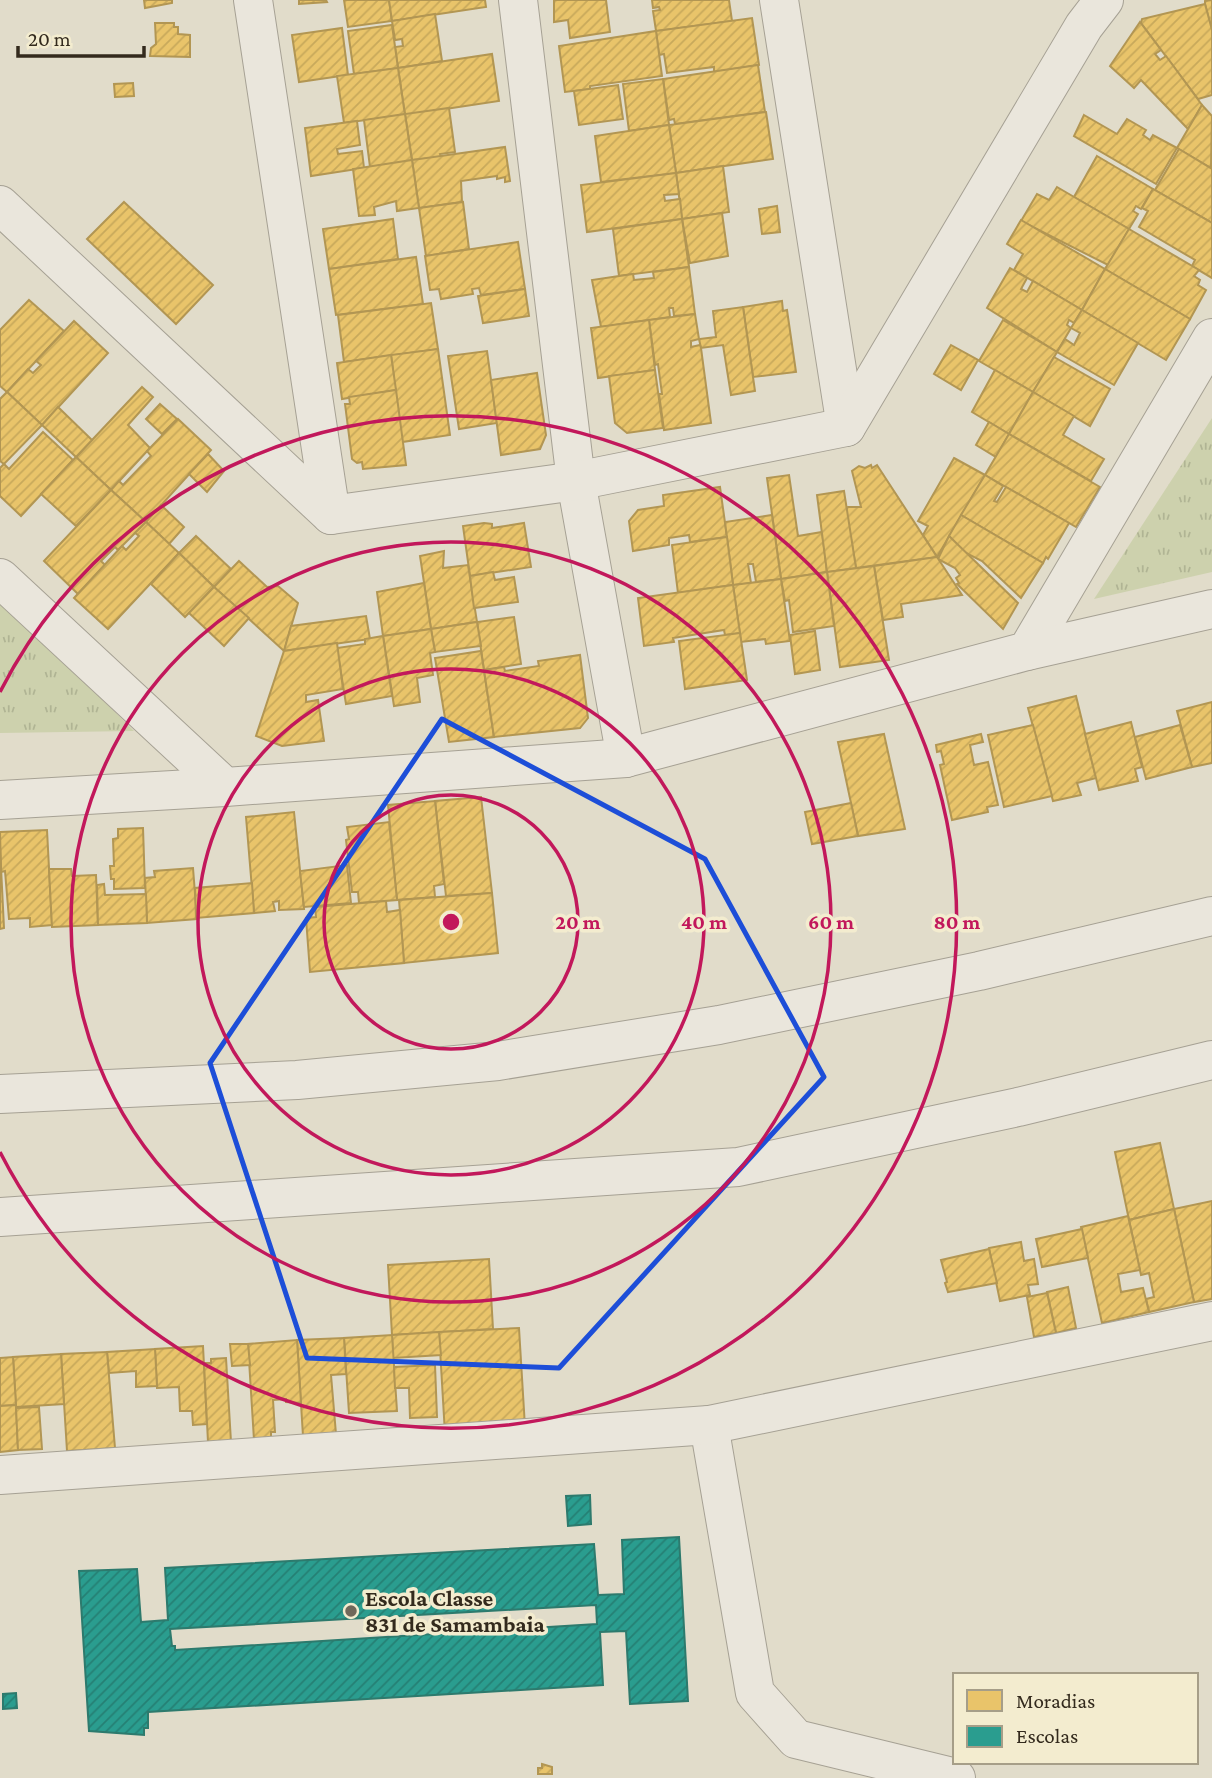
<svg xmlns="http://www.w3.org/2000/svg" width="1212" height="1778" font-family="'Crimson Pro',serif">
  <defs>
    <pattern id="park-tufts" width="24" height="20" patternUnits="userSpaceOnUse" patternTransform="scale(1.75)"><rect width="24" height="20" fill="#cdd1ad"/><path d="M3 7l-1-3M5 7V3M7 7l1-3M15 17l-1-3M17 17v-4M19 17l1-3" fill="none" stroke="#b0b494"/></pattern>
    <pattern id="homes-hatch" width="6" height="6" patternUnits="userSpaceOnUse" patternTransform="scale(1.75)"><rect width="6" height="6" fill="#e9c46a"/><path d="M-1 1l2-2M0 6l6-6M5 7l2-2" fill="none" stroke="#c8a95b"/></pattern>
    <pattern id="schools-hatch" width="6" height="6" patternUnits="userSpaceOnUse" patternTransform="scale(1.75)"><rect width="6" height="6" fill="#2a9d8f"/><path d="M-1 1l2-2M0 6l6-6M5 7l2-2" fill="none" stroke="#258074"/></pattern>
  </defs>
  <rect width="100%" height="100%" fill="#e1dcca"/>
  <g fill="url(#park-tufts)">
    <polygon points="1212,418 1212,572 1094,599"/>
    <polygon points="0,596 134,731 0,733"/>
  </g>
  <g fill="url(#homes-hatch)" stroke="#b29653" stroke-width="2">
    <polygon points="144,0 172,0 172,3 145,8"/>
    <polygon points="299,0 326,0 327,2 299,4"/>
    <polygon points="344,0 389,0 392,21 348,27"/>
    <polygon points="389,0 485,0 486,7 392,21"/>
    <polygon points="554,0 606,0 610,32 570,38 568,20 554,22"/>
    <polygon points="652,0 729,0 732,21 656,31 653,11 660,10 659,7 653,8"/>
    <polygon points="1212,0 1212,30 1205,4 1205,1"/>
    <polygon points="1205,4 1212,30 1212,95 1198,99 1141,23 1142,19"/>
    <polygon points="435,14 442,61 398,68 395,47 403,46 402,39 395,40 392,21"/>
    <polygon points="752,18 759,65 714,72 714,67 667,73 664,54 659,55 656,31"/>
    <polygon points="1140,22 1161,50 1155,54 1160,60 1166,56 1202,105 1188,129 1141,80 1134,88 1110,66"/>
    <polygon points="155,23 174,23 174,27 178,27 178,34 190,35 190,57 150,56 151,48 156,44"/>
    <polygon points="392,25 398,68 354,74 348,31"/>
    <polygon points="342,28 348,75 299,82 292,35"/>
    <polygon points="656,31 662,76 590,86 590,89 565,92 559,46"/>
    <polygon points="492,54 499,101 405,115 398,68"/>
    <polygon points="758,65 765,112 675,124 674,119 669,120 663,79"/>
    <polygon points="398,68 405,115 344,123 337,76"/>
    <polygon points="663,79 669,125 629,131 623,84"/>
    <polygon points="133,83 134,96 115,97 114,84"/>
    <polygon points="618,85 623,119 579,125 574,91"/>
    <polygon points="1202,105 1212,116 1211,168 1177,148"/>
    <polygon points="449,108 455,152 440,154 441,157 412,160 405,114"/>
    <polygon points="766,112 773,159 676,173 669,125"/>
    <polygon points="405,114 412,161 370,167 364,120"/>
    <polygon points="1084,115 1117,134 1127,119 1146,130 1143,135 1150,140 1153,135 1177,148 1156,184 1074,136"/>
    <polygon points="357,121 360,145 337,149 338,154 362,151 364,168 311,176 305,128"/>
    <polygon points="669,125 676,173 601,182 595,136"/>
    <polygon points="505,147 510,181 505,182 505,177 497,179 497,176 461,181 462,202 419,208 412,160"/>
    <polygon points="1179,149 1212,169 1212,223 1155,190"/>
    <polygon points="1097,156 1153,189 1141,209 1136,206 1133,211 1138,214 1129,229 1074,197"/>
    <polygon points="412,160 419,208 397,211 396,201 374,207 375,215 359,216 353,169"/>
    <polygon points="723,166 729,212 682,219 676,173"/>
    <polygon points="676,173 679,194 664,195 665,201 680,199 682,219 587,232 581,185"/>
    <polygon points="1057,187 1129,229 1108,265 1021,221 1037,194 1049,200"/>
    <polygon points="1153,189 1212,223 1212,278 1192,266 1195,260 1139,227 1148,211 1142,208"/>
    <polygon points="124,202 213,285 176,324 87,239"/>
    <polygon points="463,202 469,249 426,256 419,208"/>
    <polygon points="777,206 780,232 762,234 759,209"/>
    <polygon points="722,213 728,256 690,263 682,219"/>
    <polygon points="393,219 398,259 329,269 323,229"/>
    <polygon points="682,219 689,267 619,276 613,229"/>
    <polygon points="1021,220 1105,269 1082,310 1014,270 1023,254 1007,244"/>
    <polygon points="1129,229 1199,270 1194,276 1200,280 1198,285 1206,290 1190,319 1105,269"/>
    <polygon points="518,242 525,289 481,295 479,288 472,289 473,294 441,299 439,289 430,290 425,256"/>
    <polygon points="416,257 423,304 336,315 329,269"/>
    <polygon points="689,267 695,314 674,316 673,308 669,308 670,317 601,327 592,280 633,274 634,280 654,278 653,272"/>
    <polygon points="1010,268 1027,278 1021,289 1027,292 1033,281 1082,310 1074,323 1069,320 1067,325 1071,328 1057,352 987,308"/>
    <polygon points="1105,269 1190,319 1166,360 1082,310"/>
    <polygon points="525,289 529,316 483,323 478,296"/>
    <polygon points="29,300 64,331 7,392 0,386 0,330"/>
    <polygon points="782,301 783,311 787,310 796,372 753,377 743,307"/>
    <polygon points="431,303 438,349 344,362 338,315"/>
    <polygon points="743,307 755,391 731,395 723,345 701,348 699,339 716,337 713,311"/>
    <polygon points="1082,310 1138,343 1114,385 1057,352 1065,339 1074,345 1080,333 1071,328"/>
    <polygon points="695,314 699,339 691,341 691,347 700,345 701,348 711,423 664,430 659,394 662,394 658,364 655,365 649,320"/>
    <polygon points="649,320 655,370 598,378 591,328"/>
    <polygon points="1003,320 1057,352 1033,392 979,361"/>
    <polygon points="74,321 108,353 42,425 7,392 28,369 33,373 41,365 36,361"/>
    <polygon points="951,345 978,360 961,390 934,374"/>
    <polygon points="438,349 450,435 402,442 391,355"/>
    <polygon points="487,351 497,423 459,429 448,356"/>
    <polygon points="391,355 396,390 342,399 337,363"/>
    <polygon points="1054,357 1110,389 1090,426 1033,392"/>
    <polygon points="655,370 663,428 627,433 615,423 609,376"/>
    <polygon points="995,370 1033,392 1009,434 972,412"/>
    <polygon points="537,373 546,435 540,449 501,455 491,380"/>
    <polygon points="142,387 153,397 128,425 150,448 111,490 76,457"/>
    <polygon points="396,390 406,465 363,469 362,462 357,463 352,459 345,404 350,404 349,397"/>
    <polygon points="7,392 42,425 4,464 0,461 0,399"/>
    <polygon points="1033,392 1074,416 1063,435 1104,459 1091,481 1009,434"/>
    <polygon points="160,404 177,419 162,434 146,419"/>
    <polygon points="58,407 92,440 76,457 42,425"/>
    <polygon points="178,419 211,450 146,522 111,490 119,481 123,485 151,456 147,451"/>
    <polygon points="989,422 1009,434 996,457 976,445"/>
    <polygon points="43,432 73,460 21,516 0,496 0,468 4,464 9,469"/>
    <polygon points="1009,434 1100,487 1076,527 985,475"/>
    <polygon points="208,454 224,471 207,492 189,474"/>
    <polygon points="76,457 111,490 76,526 41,494"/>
    <polygon points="954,458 985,475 937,557 923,535 928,526 918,521"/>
    <polygon points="871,465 872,468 877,465 937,557 856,568 846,510 848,507 861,507 852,471 859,466 865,468"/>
    <polygon points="789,475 798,536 822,532 827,572 781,579 767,478"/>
    <polygon points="985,475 1003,486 994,501 997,502 1006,487 1069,523 1048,559 1046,557 1043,563 961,515"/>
    <polygon points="720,487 727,537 690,542 689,535 669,538 669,545 633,551 629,521 638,510 664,506 663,495"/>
    <polygon points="111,490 146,522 118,550 115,547 101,561 105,565 78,594 44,561"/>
    <polygon points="844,491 856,568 827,572 817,495"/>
    <polygon points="161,505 184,527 169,544 146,522"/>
    <polygon points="772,515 781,579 756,582 753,564 748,564 751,583 733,585 725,522"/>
    <polygon points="961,515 1043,563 1021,598 982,561 964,552 949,536"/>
    <polygon points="146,522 179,553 108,629 74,598 122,546 126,550 139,536 135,533"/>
    <polygon points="484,523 492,524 492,528 524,523 531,567 470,576 463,526"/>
    <polygon points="196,536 231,569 214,587 179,553"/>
    <polygon points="949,536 1018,603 1003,629 957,584 959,583 956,578 960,575 955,568 938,559"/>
    <polygon points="727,537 733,585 678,593 672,545"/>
    <polygon points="444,551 443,568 468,565 477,622 431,629 420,556"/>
    <polygon points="179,553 214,587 185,617 151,584"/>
    <polygon points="937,557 962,595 901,604 903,617 883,620 874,566"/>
    <polygon points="239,561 267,587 278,586 298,603 284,651 214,587"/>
    <polygon points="874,566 889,660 840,667 827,572"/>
    <polygon points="493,572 495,580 514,577 518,602 474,608 470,576"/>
    <polygon points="827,572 834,626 793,632 789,600 785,601 781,579"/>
    <polygon points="781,579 790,641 766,644 765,639 741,642 733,585"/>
    <polygon points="424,583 431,629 383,636 377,592"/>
    <polygon points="733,585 740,633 725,635 724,630 673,638 674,642 644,646 638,598"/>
    <polygon points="214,587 249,618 224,646 189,613"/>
    <polygon points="366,616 370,639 284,651 291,626"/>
    <polygon points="514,617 521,664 484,670 477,622"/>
    <polygon points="477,622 481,646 435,652 431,629"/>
    <polygon points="431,629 435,652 430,653 433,675 417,678 420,702 394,706 383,636"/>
    <polygon points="815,631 820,670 795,674 790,635"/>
    <polygon points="740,633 747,680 685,689 679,641"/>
    <polygon points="383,636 392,696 346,704 337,648 365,644 365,639"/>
    <polygon points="337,643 343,689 306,695 306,702 318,700 324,741 282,746 256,736 284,651"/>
    <polygon points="481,651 494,737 449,742 435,658"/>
    <polygon points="580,655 588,718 580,728 494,737 484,670 504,667 505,671 539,666 538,661"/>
    <polygon points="1076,696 1096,778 1077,783 1081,795 1053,801 1028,708"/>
    <polygon points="1212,702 1212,763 1192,767 1177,711"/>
    <polygon points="1131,722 1142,767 1135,769 1138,781 1099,790 1085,734"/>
    <polygon points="1033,725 1052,796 1004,807 988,735"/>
    <polygon points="1180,725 1192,767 1146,779 1135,737"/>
    <polygon points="884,734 905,829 858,836 838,742"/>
    <polygon points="981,734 983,742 970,745 974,765 988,762 998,805 987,807 988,812 952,820 940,765 944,764 941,751 937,752 936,745"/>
    <polygon points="481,797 492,893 446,896 435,801"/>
    <polygon points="435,801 444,884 434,886 435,897 397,900 388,805"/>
    <polygon points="851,803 858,836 812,844 805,812"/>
    <polygon points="294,812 304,909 279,910 279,901 273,902 275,911 254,913 246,817"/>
    <polygon points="389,822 397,900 359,903 358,892 352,892 346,840 349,839 347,827"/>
    <polygon points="143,828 145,888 114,889 114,879 111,879 110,866 114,866 113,839 118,838 118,829"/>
    <polygon points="47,830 52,925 30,927 30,918 9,919 5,871 1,872 0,832"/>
    <polygon points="0,847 4,928 0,929"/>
    <polygon points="347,865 351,903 304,907 300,871"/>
    <polygon points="193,868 197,919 147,923 145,878 155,877 154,871"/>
    <polygon points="49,869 71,869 72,876 96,875 98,925 52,927"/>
    <polygon points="252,883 254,913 196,918 195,888"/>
    <polygon points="104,884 105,895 146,894 147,923 98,925 97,885"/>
    <polygon points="492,893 498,953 404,963 399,900"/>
    <polygon points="386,901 387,912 400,910 404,963 310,972 306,918 316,917 315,907"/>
    <polygon points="1160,1143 1174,1209 1129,1220 1115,1152"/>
    <polygon points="1212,1201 1212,1299 1194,1302 1174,1209"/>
    <polygon points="1174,1209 1194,1302 1149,1312 1146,1299 1154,1297 1149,1273 1141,1275 1129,1220"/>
    <polygon points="1128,1216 1140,1270 1118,1274 1121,1292 1143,1288 1149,1312 1102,1323 1081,1227"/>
    <polygon points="1082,1229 1088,1258 1042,1267 1036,1239"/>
    <polygon points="1021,1242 1024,1261 1034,1259 1038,1284 1028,1285 1030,1295 1000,1301 989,1248"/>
    <polygon points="989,1249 997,1283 948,1292 945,1283 947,1282 941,1260"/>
    <polygon points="489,1259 493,1329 392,1335 388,1265"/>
    <polygon points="1068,1287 1076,1328 1056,1333 1047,1292"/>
    <polygon points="1047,1293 1056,1333 1034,1337 1027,1297"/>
    <polygon points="519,1328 525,1427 445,1434 439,1332"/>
    <polygon points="439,1332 441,1355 393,1358 392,1335"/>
    <polygon points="392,1335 397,1411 349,1413 344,1338"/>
    <polygon points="344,1338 346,1374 331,1375 336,1434 303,1436 297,1340"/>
    <polygon points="297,1340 301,1403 286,1402 286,1399 273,1400 275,1432 271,1432 271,1439 254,1440 248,1344"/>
    <polygon points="230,1344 248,1344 250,1365 232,1366"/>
    <polygon points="203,1346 207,1424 193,1425 192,1411 180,1411 179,1387 157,1388 155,1349"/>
    <polygon points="155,1349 157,1386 136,1387 136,1371 109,1373 107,1352"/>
    <polygon points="107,1352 115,1448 67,1451 61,1354"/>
    <polygon points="61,1354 64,1404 16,1407 13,1357"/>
    <polygon points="13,1357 16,1405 0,1406 0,1358"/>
    <polygon points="226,1358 231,1442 208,1442 204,1363 211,1363 211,1359"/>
    <polygon points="435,1365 437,1417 410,1418 409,1388 395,1388 394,1367"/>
    <polygon points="16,1405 18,1450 0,1452 0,1406"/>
    <polygon points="39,1407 42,1449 18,1450 16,1408"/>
    <polygon points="542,1764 552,1767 552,1774 538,1774 538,1768 542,1768"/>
  </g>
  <g fill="url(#schools-hatch)" stroke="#2d7a6d" stroke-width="2" fill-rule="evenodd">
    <polygon points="590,1495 591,1524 568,1526 566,1496"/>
    <path d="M679,1537L688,1701L630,1704L626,1631L600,1632L603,1685L148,1712V1728H144V1735L89,1731L79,1571L137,1569L141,1622L168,1620L165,1568L594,1544L598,1595L624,1594L622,1540ZM596,1605L597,1624L175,1650V1646H172L170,1629Z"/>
    <polygon points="16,1693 17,1708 3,1709 3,1694"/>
  </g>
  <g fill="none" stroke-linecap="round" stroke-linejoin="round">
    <g stroke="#a6a194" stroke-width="40">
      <g id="minor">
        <polyline points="253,0 331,515"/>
        <polyline points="518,0 576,481 626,758"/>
        <polyline points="779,0 846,427"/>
        <polyline points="0,205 331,515 576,481 846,427 1084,26 1104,0"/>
        <polyline points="0,578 225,787 626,758 1027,651 1212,338"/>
        <polyline points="1027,651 1212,609"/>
        <polyline points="0,800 225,787"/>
        <polyline points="0,1094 297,1080 498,1061 719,1025 979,971 1212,916"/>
        <polyline points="0,1217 738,1167 1018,1107 1212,1060"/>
        <polyline points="709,1425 755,1693 796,1739 956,1778"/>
        <polyline points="0,1475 709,1425 1212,1321"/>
      </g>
    </g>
    <use href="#minor" stroke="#eae6dc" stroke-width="38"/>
  </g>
  <path fill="none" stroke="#1d4ed8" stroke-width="5" stroke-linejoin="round" d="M442,719L705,859L824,1077L559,1368L307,1358L210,1063Z"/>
  <g fill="none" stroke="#c2185b" stroke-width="3.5">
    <circle cx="451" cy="922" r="127"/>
    <circle cx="451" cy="922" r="253"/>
    <circle cx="451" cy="922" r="380"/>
    <path d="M0 692A506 506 0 1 1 0 1152"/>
  </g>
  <circle fill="#70685a" stroke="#f3eccf" stroke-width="2.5" cx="351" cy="1611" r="7"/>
  <g text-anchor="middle" stroke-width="7" stroke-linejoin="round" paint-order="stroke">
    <g font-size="23" font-weight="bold" fill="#332a1d" stroke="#f3eccf" text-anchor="start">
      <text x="365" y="1606">Escola Classe<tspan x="365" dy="26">831 de Samambaia</tspan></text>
    </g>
  </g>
  <circle cx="451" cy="922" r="10" fill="#c2185b" stroke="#f3eccf" stroke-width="3.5"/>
  <g font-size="21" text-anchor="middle" font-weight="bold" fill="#c2185b" stroke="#f3eccf" stroke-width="7" stroke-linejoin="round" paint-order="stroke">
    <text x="578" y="929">20 m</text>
    <text x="704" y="929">40 m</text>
    <text x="831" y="929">60 m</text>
    <text x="957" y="929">80 m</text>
  </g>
  <rect x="953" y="1673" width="245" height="91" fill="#f3eccf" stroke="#a69e88" stroke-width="2"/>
  <rect x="967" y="1690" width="35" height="21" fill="#e9c46a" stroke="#a69e88" stroke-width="2"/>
  <text x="1016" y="1708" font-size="21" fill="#332a1d">Moradias</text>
  <rect x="967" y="1726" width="35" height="21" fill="#2a9d8f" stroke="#a69e88" stroke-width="2"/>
  <text x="1016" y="1743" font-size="21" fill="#332a1d">Escolas</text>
  <path d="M18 46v10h126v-10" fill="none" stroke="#332a1d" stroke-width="3.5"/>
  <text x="28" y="46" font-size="21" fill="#332a1d" stroke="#f3eccf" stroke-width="5" paint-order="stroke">20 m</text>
</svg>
